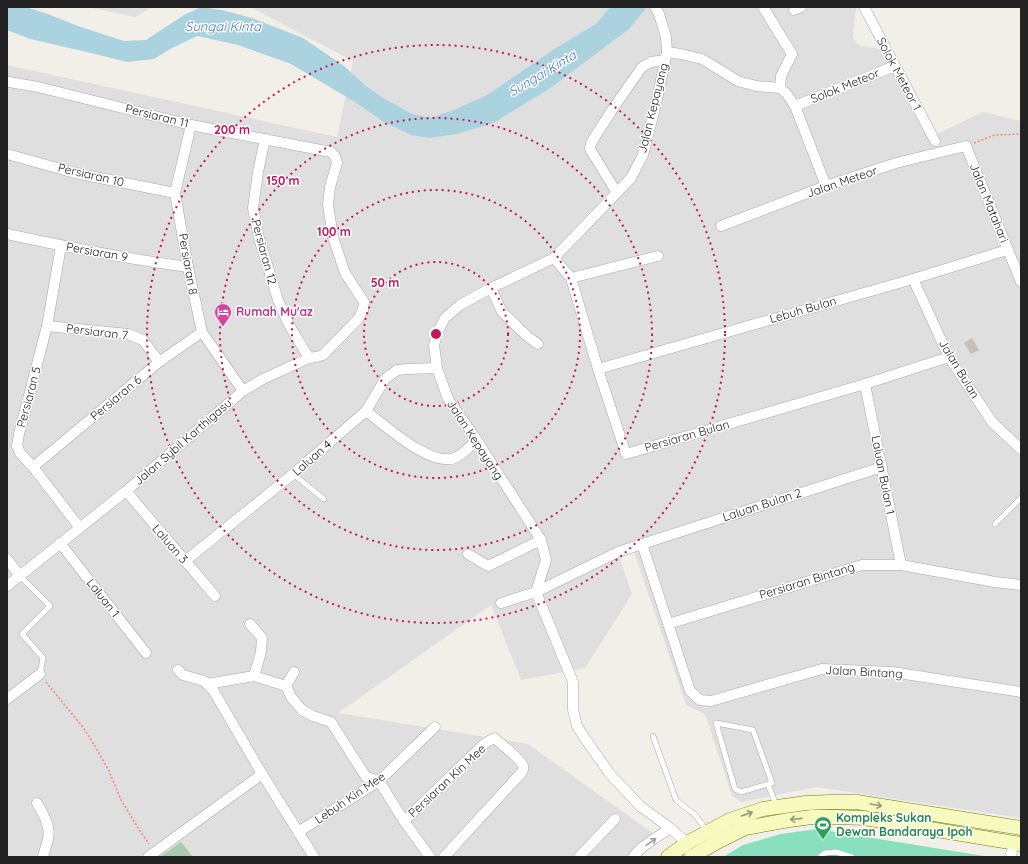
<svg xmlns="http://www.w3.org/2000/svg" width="1028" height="864" font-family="Quicksand,sans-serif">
  <rect width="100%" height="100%" fill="#f2efe9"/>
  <g fill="#e0dfdf">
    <polygon points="88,7 152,7 135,17"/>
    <polygon points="250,7 856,7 853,38 860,46 880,49 928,138 983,112 1021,121 1021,818 816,787 741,802 732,796 705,714 686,705 632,546 618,553 632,594 585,668 521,680 491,605 338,713 528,744 654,834 633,857 7,857 7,65 337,137 353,61"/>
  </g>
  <polygon fill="#aacbaf" points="181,842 193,857 160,857"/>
  <polygon fill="#88e0be" points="817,829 990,857 723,857 743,845 781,834"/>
  <polygon fill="#aad3df" points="7,7 26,7 48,14 78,26 124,41 146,40 184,15 201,7 222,10 252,18 303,38 344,66 366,86 383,98 412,114 431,118 454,110 487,95 556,48 596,24 610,7 647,7 629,29 549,89 493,123 457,134 429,138 411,135 382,121 355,102 291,64 238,45 197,36 172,48 154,59 127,62 87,52 30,39 7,30"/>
  <polygon fill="#c7bfb8" points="972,338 979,350 971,354 964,343"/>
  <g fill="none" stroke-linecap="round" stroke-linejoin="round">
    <g stroke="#a9a9a9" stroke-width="6">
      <g id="service">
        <polyline points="293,474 324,499"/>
        <polyline points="995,524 1021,498"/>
        <polyline points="20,576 50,606 22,634 43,658 40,674"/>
        <polygon points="716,723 753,730 772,783 741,792 735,789"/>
        <polyline points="653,736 676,800 695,815 707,831"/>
        <polyline points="768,784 776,805"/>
        <polyline points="820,857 825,853 836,852 852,857"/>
      </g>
    </g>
    <g stroke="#a9a9a9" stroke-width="11">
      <g id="minor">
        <polyline points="655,7 659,14 666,37 667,52 656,104 643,155 631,178 554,258 491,288 460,305 445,318 438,331 434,345 437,368 448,399 474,436 541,540 546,560 536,592 573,682 573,710 577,726 586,740 610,774 640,806 670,828 687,843"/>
        <polyline points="763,7 792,54 781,76 780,88"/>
        <polyline points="864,7 935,141"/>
        <polyline points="794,10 801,7"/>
        <polyline points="667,52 681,54 702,59 738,81 756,86 780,88 786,93 795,106 826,186"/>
        <polyline points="7,82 9,82 38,87 191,125 331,152 335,156 337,163 330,187 328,205 333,237 345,273 364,302 363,310 358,319 323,355 316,357 309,358 263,379 243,391 126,491 7,586"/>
        <polyline points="795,106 895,66"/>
        <polyline points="191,125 175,193 188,267 202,332 243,391"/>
        <polyline points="265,139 258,172 253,208 259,238 278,300 289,325 309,358"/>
        <polyline points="7,154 75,173 175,193"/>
        <polyline points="617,193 590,149 591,143 612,110 642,67 651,62 665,60"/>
        <polyline points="721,226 826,186 896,163 966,146 1021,282"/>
        <path d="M7,234C67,247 127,259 188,267"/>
        <polyline points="61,246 47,326 19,434 17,446 20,453 33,467 80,528"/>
        <polyline points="554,258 571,278 598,369 626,454 865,384 949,357"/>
        <polyline points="571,278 658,256"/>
        <polyline points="913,279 949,357 992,422 1021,449"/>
        <polyline points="491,288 502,312 528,337 538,344"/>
        <polyline points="47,326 128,334 143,340 159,362"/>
        <polyline points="598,369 913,279 1007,250"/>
        <polyline points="865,384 901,565"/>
        <path d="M366,411C385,425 433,470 457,457C464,453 470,446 476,441"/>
        <polyline points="33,467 159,362 202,332"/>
        <polyline points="126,491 215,596"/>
        <polyline points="60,543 146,653"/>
        <polyline points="642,544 690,691 700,700 711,701 822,669 892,672 1021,692"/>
        <polyline points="468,554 488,566 541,540"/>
        <polyline points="7,559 20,576"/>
        <polyline points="185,561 293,474 366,411 385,379 397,370 408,369 437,368"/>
        <polyline points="501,603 536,592 618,552 642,544 882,467"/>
        <polyline points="250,624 262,638 261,652 254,676"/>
        <polyline points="668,624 862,565 901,565 995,582 1021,585"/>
        <polyline points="178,670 183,675 204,681 213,690 262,774 314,857"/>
        <polyline points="294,672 286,686 291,697 302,710 313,716 331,722 366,777 379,781 404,821 430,857"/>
        <polyline points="207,684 254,676 286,686"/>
        <polyline points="7,699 40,674"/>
        <path d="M37,803C43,814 51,826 48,839C47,845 44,851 43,857"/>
        <path d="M404,821L484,744L494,738C500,743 521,759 523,766C524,768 523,769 522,772L444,857"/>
        <polyline points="298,832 379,781 435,727"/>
        <polyline points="148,857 262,774"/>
        <polyline points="579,857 615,819"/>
        <polyline points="633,857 641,848 670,828"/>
        <polyline points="1010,857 1015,843"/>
      </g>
    </g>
    <g stroke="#707d05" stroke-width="15">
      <g id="secondary">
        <polyline points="668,857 687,843 730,820 763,809 806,803 830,802 857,802 1021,828"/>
        <polyline points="691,857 719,841 745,828 789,820 812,817 837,817 864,818 1021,844"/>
      </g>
    </g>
    <g stroke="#fa8072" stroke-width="1.5" stroke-dasharray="2 2" stroke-linecap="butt">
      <polyline points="974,143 995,135 1021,134"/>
      <polyline points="46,682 82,726 95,746 109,771 121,800 140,831 149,844"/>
    </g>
    <use href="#service" stroke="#fff" stroke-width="5"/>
    <use href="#minor" stroke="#fff" stroke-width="10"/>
    <use href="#secondary" stroke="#f7fabf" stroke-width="14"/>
  </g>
  <defs><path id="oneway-shaft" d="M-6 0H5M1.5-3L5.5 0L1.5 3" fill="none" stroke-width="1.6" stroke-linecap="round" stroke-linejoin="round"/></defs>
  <g stroke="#979978">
    <use href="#oneway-shaft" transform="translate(876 805) rotate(9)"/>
    <use href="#oneway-shaft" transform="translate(747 814) rotate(-19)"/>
    <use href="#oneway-shaft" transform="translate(796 819) rotate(174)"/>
  </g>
  <use stroke="#9c9c9c" href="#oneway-shaft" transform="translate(651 842) rotate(-35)"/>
  <g fill="none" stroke="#c2185b" stroke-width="2" stroke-dasharray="2 4">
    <circle cx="436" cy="334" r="72"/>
    <circle cx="436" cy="334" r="144"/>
    <circle cx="436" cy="334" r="216"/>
    <circle cx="436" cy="334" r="289"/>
  </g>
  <defs>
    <g id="hotel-pin" transform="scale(0.9)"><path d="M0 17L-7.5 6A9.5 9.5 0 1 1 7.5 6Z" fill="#d1479c" stroke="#fff"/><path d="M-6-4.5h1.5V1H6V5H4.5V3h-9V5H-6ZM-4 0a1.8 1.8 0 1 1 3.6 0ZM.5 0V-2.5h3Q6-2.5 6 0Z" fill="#fff"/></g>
    <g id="stadium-pin" transform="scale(0.9)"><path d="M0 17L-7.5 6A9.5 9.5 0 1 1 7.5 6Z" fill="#2e9e5b" stroke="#fff"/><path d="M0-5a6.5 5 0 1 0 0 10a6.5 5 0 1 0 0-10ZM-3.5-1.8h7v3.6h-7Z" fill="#fff"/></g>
  </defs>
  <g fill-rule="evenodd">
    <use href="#hotel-pin" x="223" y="312"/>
    <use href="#stadium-pin" x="823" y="825"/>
  </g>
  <g text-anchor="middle" stroke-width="3" stroke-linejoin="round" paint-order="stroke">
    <g font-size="12" fill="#222" stroke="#fff">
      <text transform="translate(899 74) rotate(62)" y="4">Solok Meteor 1</text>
      <text transform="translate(845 86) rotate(-22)" y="4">Solok Meteor</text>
      <text transform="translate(653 108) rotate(-76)" y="4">Jalan Kepayang</text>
      <text transform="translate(157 116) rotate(14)" y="4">Persiaran 11</text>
      <text transform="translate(91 175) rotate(13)" y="4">Persiaran 10</text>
      <text transform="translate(842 182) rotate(-19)" y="4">Jalan Meteor</text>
      <text transform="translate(989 203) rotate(68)" y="4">Jalan Matahari</text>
      <text transform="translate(97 252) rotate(10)" y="4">Persiaran 9</text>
      <text transform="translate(264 252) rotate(75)" y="4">Persiaran 12</text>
      <text transform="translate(188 264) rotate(80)" y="4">Persiaran 8</text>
      <text transform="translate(803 310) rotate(-16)" y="4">Lebuh Bulan</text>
      <text transform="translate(97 332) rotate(7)" y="4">Persiaran 7</text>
      <text transform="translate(959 369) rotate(59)" y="4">Jalan Bulan</text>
      <text transform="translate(29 397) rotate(-75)" y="4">Persiaran 5</text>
      <text transform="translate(116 398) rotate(-40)" y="4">Persiaran 6</text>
      <text transform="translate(687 436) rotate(-16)" y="4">Persiaran Bulan</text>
      <text transform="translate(475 440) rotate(57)" y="4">Jalan Kepayang</text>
      <text transform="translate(183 442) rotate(-41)" y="4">Jalan Sybil Karthigasu</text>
      <text transform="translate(312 458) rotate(-41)" y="4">Laluan 4</text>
      <text transform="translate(883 475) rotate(79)" y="4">Laluan Bulan 1</text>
      <text transform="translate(762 505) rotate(-18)" y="4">Laluan Bulan 2</text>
      <text transform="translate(170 544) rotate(49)" y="4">Laluan 3</text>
      <text transform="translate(807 581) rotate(-17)" y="4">Persiaran Bintang</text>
      <text transform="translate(103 598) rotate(52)" y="4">Laluan 1</text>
      <text transform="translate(864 672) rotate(3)" y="4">Jalan Bintang</text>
      <text transform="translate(447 781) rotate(-43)" y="4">Persiaran Kin Mee</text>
      <text transform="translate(350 798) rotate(-34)" y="4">Lebuh Kin Mee</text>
    </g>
    <g font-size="12" font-weight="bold" fill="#b23c85" stroke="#fff" text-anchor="start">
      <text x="236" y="316">Rumah Mu'az</text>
    </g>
    <g font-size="12" font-weight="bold" fill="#27864d" stroke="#fff" text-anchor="start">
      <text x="836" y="822">Kompleks Sukan<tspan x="836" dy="14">Dewan Bandaraya Ipoh</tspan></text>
    </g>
    <g font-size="13" font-style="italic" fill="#4a7aab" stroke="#fff">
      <text x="223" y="31">Sungai Kinta</text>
      <text transform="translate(542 73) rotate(-31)" y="5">Sungai Kinta</text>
    </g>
  </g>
  <circle cx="436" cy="334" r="6" fill="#c2185b" stroke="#fff" stroke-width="2"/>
  <g font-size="12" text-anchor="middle" font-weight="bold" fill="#c2185b" stroke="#fff" stroke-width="3" stroke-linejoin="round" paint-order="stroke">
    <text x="232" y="134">200 m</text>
    <text x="283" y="185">150 m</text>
    <text x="334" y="236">100 m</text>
    <text x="385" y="287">50 m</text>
  </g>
  <rect width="1028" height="864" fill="none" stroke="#222222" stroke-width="16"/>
</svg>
